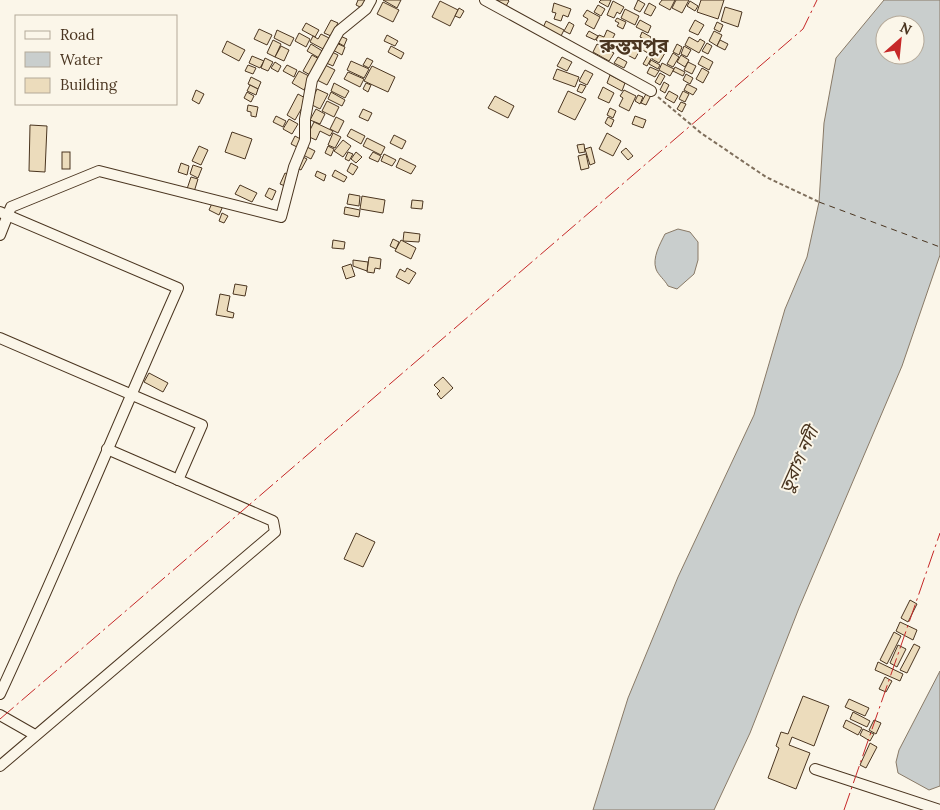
<svg xmlns="http://www.w3.org/2000/svg" width="940" height="810" font-family="Lora,'Noto Sans Bengali',serif">
  <rect width="100%" height="100%" fill="#fbf6e9"/>
  <g fill="#c9cecd" stroke="#887966" fill-rule="evenodd">
    <path d="M884,0H940V255L902,366L799,608L750,733L714,810H593L628,698L678,577L754,415L785,309L807,257L819,202L824,123L836,58ZM885,25H915V55H885Z"/>
    <path d="M678,229L690,232L698,242V260L694,274L677,289L668,286C665,280 658,275 656,269C652,258 660,244 665,234Z"/>
    <polygon points="940,671 940,786 929,790 898,773 896,762 899,750"/>
  </g>
  <g fill="none" stroke-linecap="round" stroke-linejoin="round">
    <polyline stroke="#4a3520" stroke-width="1" stroke-dasharray="6 5" stroke-linecap="butt" points="819,202 940,247"/>
  </g>
  <g fill="#ecdcbc" stroke="#4a3520">
    <polygon points="358,0 369,0 364,9 356,5"/>
    <polygon points="383,0 401,0 397,8"/>
    <polygon points="497,0 508,0 509,1 506,6"/>
    <polygon points="601,0 611,0 608,7 599,2"/>
    <polygon points="638,0 645,4 640,12 634,9"/>
    <polygon points="662,0 675,0 670,10 659,4"/>
    <polygon points="676,0 689,0 682,13 672,8"/>
    <polygon points="701,0 724,0 718,19 697,12"/>
    <polygon points="440,1 458,10 450,26 432,17"/>
    <polygon points="613,1 624,7 620,14 617,12 614,18 607,15"/>
    <polygon points="690,1 698,6 695,11 687,6"/>
    <polygon points="383,2 399,10 393,22 377,14"/>
    <polygon points="554,3 571,9 568,17 563,15 561,21 554,19 556,13 552,12"/>
    <polygon points="649,3 656,7 651,16 644,13"/>
    <polygon points="598,5 605,9 601,16 594,12"/>
    <polygon points="725,7 742,12 738,27 721,21"/>
    <polygon points="459,8 464,11 460,18 455,16"/>
    <polygon points="625,9 639,16 635,25 621,18"/>
    <polygon points="587,10 600,17 594,29 585,24 588,19 583,16"/>
    <polygon points="617,18 626,22 623,29 617,26 619,23 615,21"/>
    <polygon points="331,20 338,23 331,36 324,33"/>
    <polygon points="640,20 651,26 648,33 636,27"/>
    <polygon points="695,20 704,25 698,35 689,31"/>
    <polygon points="546,21 564,30 560,38 542,30"/>
    <polygon points="569,22 574,25 570,34 564,31"/>
    <polygon points="717,22 723,25 720,32 714,29"/>
    <polygon points="306,23 319,30 315,37 302,30"/>
    <polygon points="259,29 272,35 267,45 254,39"/>
    <polygon points="277,30 294,38 290,46 274,38"/>
    <polygon points="607,30 615,34 608,47 596,40 599,35 604,37"/>
    <polygon points="589,31 598,36 595,40 586,36"/>
    <polygon points="714,31 722,35 717,46 709,41"/>
    <polygon points="642,32 651,37 649,42 640,37"/>
    <polygon points="299,33 310,39 306,47 295,41"/>
    <polygon points="321,34 331,39 325,50 310,42 313,36 318,39"/>
    <polygon points="338,35 347,39 344,46 335,41"/>
    <polygon points="387,35 398,41 395,46 384,41"/>
    <polygon points="689,37 698,42 700,39 705,42 699,53 685,45"/>
    <polygon points="625,39 641,48 635,59 618,50"/>
    <polygon points="273,40 281,44 275,57 267,53"/>
    <polygon points="720,40 728,44 725,50 717,46"/>
    <polygon points="227,41 245,50 239,61 222,52"/>
    <polygon points="645,41 657,47 653,56 641,49"/>
    <polygon points="334,42 345,47 342,55 331,49"/>
    <polygon points="707,43 712,46 708,54 702,51"/>
    <polygon points="311,44 324,52 321,59 307,51"/>
    <polygon points="597,44 614,53 609,61 593,52"/>
    <polygon points="677,44 682,47 679,55 673,52"/>
    <polygon points="281,46 289,50 284,61 275,57"/>
    <polygon points="391,46 404,53 401,59 388,52"/>
    <polygon points="684,46 691,50 687,57 681,54"/>
    <polygon points="658,49 665,53 659,63 652,59"/>
    <polygon points="330,51 338,55 333,66 324,62"/>
    <polygon points="673,53 679,57 673,67 667,64"/>
    <polygon points="312,55 321,60 312,76 303,71"/>
    <polygon points="648,55 652,57 647,66 643,64"/>
    <polygon points="681,55 689,60 685,67 677,62"/>
    <polygon points="252,56 264,61 260,68 249,63"/>
    <polygon points="702,56 713,62 709,70 698,64"/>
    <polygon points="562,57 572,62 567,71 557,66"/>
    <polygon points="618,57 627,62 624,68 614,63"/>
    <polygon points="265,58 273,62 268,71 261,68"/>
    <polygon points="367,58 373,61 369,68 363,65"/>
    <polygon points="651,60 660,65 658,69 649,64"/>
    <polygon points="351,61 369,69 364,78 347,70"/>
    <polygon points="275,62 281,66 278,72 271,68"/>
    <polygon points="688,62 696,66 692,74 684,70"/>
    <polygon points="662,63 674,69 670,76 659,70"/>
    <polygon points="323,64 335,70 327,85 315,79"/>
    <polygon points="248,65 256,68 253,74 245,71"/>
    <polygon points="287,65 297,70 294,77 283,71"/>
    <polygon points="372,66 395,77 388,92 364,81"/>
    <polygon points="650,67 659,71 655,77 647,73"/>
    <polygon points="675,67 685,72 683,76 673,71"/>
    <polygon points="702,68 709,72 703,83 696,79"/>
    <polygon points="557,69 579,77 575,87 553,79"/>
    <polygon points="585,70 593,74 587,85 579,81"/>
    <polygon points="299,71 311,77 304,90 292,83"/>
    <polygon points="348,72 364,79 360,87 344,79"/>
    <polygon points="660,73 665,76 660,85 655,82"/>
    <polygon points="686,74 693,78 690,84 683,80"/>
    <polygon points="610,75 625,83 622,91 607,83"/>
    <polygon points="251,77 261,82 258,89 248,84"/>
    <polygon points="664,82 669,85 665,93 660,90"/>
    <polygon points="334,83 349,91 345,98 331,91"/>
    <polygon points="366,83 371,85 368,92 363,89"/>
    <polygon points="580,84 586,86 582,93 577,91"/>
    <polygon points="687,84 697,89 693,95 684,90"/>
    <polygon points="250,85 258,89 256,95 247,91"/>
    <polygon points="603,87 614,93 609,103 598,98"/>
    <polygon points="317,89 328,94 320,109 310,104"/>
    <polygon points="196,90 204,94 199,104 192,100"/>
    <polygon points="624,90 636,96 629,111 619,106 623,98 620,96"/>
    <polygon points="568,91 586,99 575,120 558,112"/>
    <polygon points="669,91 678,96 674,103 665,98"/>
    <polygon points="683,91 689,94 685,102 679,99"/>
    <polygon points="247,92 254,96 251,102 244,98"/>
    <polygon points="331,92 345,100 342,106 328,99"/>
    <polygon points="647,92 651,95 646,105 641,103"/>
    <polygon points="298,94 307,99 295,120 287,115"/>
    <polygon points="638,95 643,97 640,104 635,101"/>
    <polygon points="495,96 514,106 508,118 488,108"/>
    <polygon points="327,101 339,107 334,117 322,111"/>
    <polygon points="681,102 686,104 682,112 677,109"/>
    <polygon points="248,105 258,107 256,117 251,116 251,112 247,111"/>
    <polygon points="610,108 616,111 613,118 607,115"/>
    <polygon points="316,109 325,114 320,124 310,120"/>
    <polygon points="363,109 372,113 368,121 359,117"/>
    <polygon points="276,116 286,121 283,127 273,122"/>
    <polygon points="635,116 646,120 643,128 632,124"/>
    <polygon points="336,117 344,121 338,133 330,129"/>
    <polygon points="608,117 614,120 611,127 605,123"/>
    <polygon points="289,119 298,124 292,134 283,129"/>
    <polygon points="314,122 333,131 330,136 320,131 316,140 307,136"/>
    <polygon points="30,125 47,126 45,172 29,171"/>
    <polygon points="351,129 365,136 361,144 347,136"/>
    <polygon points="232,132 252,139 245,159 225,152"/>
    <polygon points="333,133 341,137 335,148 328,145"/>
    <polygon points="607,133 621,141 613,156 599,149"/>
    <polygon points="394,135 406,141 402,149 390,143"/>
    <polygon points="295,136 304,141 299,148 291,144"/>
    <polygon points="367,138 385,147 381,155 363,146"/>
    <polygon points="343,140 351,146 343,157 334,151"/>
    <polygon points="584,144 585,152 579,153 577,145"/>
    <polygon points="199,146 208,150 201,165 192,161"/>
    <polygon points="305,146 315,151 311,159 301,154"/>
    <polygon points="328,146 334,149 331,156 325,153"/>
    <polygon points="591,147 595,163 590,165 585,149"/>
    <polygon points="626,148 633,156 628,160 621,152"/>
    <rect x="62" y="152" width="8" height="17"/>
    <polygon points="348,152 353,154 349,161 345,159"/>
    <polygon points="356,152 362,157 356,163 351,159"/>
    <polygon points="373,152 381,156 378,162 369,158"/>
    <polygon points="384,154 396,160 392,166 381,161"/>
    <polygon points="586,154 589,168 581,170 578,156"/>
    <polygon points="301,156 307,159 301,170 295,167"/>
    <polygon points="400,158 416,166 411,174 396,167"/>
    <polygon points="181,163 189,166 187,175 178,172"/>
    <polygon points="351,163 358,167 353,175 347,171"/>
    <polygon points="193,165 202,168 198,178 190,174"/>
    <polygon points="335,170 347,177 344,182 332,176"/>
    <polygon points="317,171 326,175 324,181 315,176"/>
    <polygon points="285,173 290,175 285,186 280,184"/>
    <polygon points="191,177 198,179 194,192 187,189"/>
    <polygon points="240,185 257,193 252,202 235,194"/>
    <polygon points="269,188 276,191 272,200 265,196"/>
    <polygon points="349,194 360,196 359,206 347,204"/>
    <polygon points="362,196 385,200 383,213 360,209"/>
    <polygon points="412,200 423,201 422,209 411,208"/>
    <polygon points="213,201 223,206 219,215 209,210"/>
    <polygon points="345,207 360,210 359,217 344,214"/>
    <polygon points="222,213 228,216 224,223 219,221"/>
    <polygon points="404,232 420,234 419,242 403,241"/>
    <polygon points="393,239 399,242 396,249 390,246"/>
    <polygon points="333,240 345,242 344,249 332,248"/>
    <polygon points="401,240 416,248 411,259 395,251"/>
    <polygon points="369,257 381,259 380,269 375,268 374,273 367,272"/>
    <polygon points="353,260 368,262 367,271 353,266"/>
    <polygon points="351,264 355,276 346,279 342,267"/>
    <polygon points="407,268 416,273 409,284 396,277 400,269 405,272"/>
    <polygon points="235,284 247,286 245,296 233,294"/>
    <polygon points="220,294 230,296 227,311 234,313 233,318 216,315"/>
    <polygon points="149,373 168,383 163,392 144,382"/>
    <polygon points="443,377 453,388 441,399 437,394 440,391 434,385"/>
    <polygon points="356,533 375,542 363,567 344,559"/>
    <polygon points="910,600 917,604 908,622 901,618"/>
    <polygon points="900,622 917,630 913,640 896,631"/>
    <polygon points="894,632 901,636 887,664 880,660"/>
    <polygon points="914,644 920,647 907,673 900,670"/>
    <polygon points="898,645 906,649 897,667 890,663"/>
    <polygon points="878,662 903,674 900,681 875,670"/>
    <polygon points="885,677 892,681 886,692 879,689"/>
    <polygon points="803,696 829,706 814,746 792,737 789,745 810,753 796,789 768,778 779,748 776,746 781,732 788,734"/>
    <polygon points="849,699 869,708 865,716 845,707"/>
    <polygon points="853,712 870,721 867,727 850,719"/>
    <polygon points="846,720 862,728 858,735 843,727"/>
    <polygon points="874,720 881,723 876,734 869,730"/>
    <polygon points="863,729 874,734 870,741 860,735"/>
    <polygon points="870,743 877,747 866,768 860,765"/>
  </g>
  <g fill="none" stroke-linecap="round" stroke-linejoin="round">
    <g stroke="#4a3520" stroke-width="12">
      <g id="minor">
        <polyline points="485,0 651,91"/>
        <path d="M0,212L178,288C118,423 62,560 0,694"/>
        <polyline points="0,235 11,207 99,171 281,217 294,167 305,140 305,119 312,80 339,31 366,9 371,0"/>
        <polyline points="0,338 202,425 178,480"/>
        <polyline points="0,715 35,735"/>
        <polyline points="0,766 275,532 273,521 107,449"/>
        <polyline points="815,769 940,810"/>
      </g>
    </g>
    <polyline stroke="#7f6f5c" stroke-width="2" stroke-dasharray="4 2.5" stroke-linecap="butt" points="658,97 701,133 766,177 819,202"/>
    <use href="#minor" stroke="#fbf6e9" stroke-width="10"/>
    <g stroke="#c62828" stroke-width="1" stroke-dasharray="18 4 2.5 4" stroke-linecap="butt">
      <polyline points="0,719 803,29 817,0"/>
      <polyline points="844,810 940,533"/>
    </g>
  </g>
  <g text-anchor="middle" stroke-width="4" stroke-linejoin="round" paint-order="stroke">
    <g font-size="18" font-style="italic" fill="#4a3520" stroke="#fbf6e9">
      <text transform="translate(799 460) rotate(-66)" y="6">তুরাগ নদী</text>
    </g>
    <g font-size="19" font-weight="bold" fill="#4a3520" stroke="#fbf6e9">
      <text x="634" y="52">রুস্তমপুর</text>
    </g>
  </g>
  <rect x="15" y="15" width="162" height="90" fill="#fbf6e9" stroke="#b4a999"/>
  <rect x="25" y="31" width="25" height="8" fill="#fbf6e9" stroke="#b4a999"/>
  <text x="60" y="40" font-size="15" fill="#4a3520">Road</text>
  <rect x="25" y="52" width="25" height="15" fill="#c9cecd" stroke="#b4a999"/>
  <text x="60" y="65" font-size="15" fill="#4a3520">Water</text>
  <rect x="25" y="78" width="25" height="15" fill="#ecdcbc" stroke="#b4a999"/>
  <text x="60" y="90" font-size="15" fill="#4a3520">Building</text>
  <g transform="translate(900 40) rotate(27)"><circle r="24" fill="#fbf6e9" stroke="#b4a999"/>
  <path d="M0-4L9 19L0 12L-9 19Z" fill="#c62828"/>
  <text y="-8" font-size="14" font-weight="bold" text-anchor="middle" fill="#4a3520">N</text>
  </g>
</svg>
